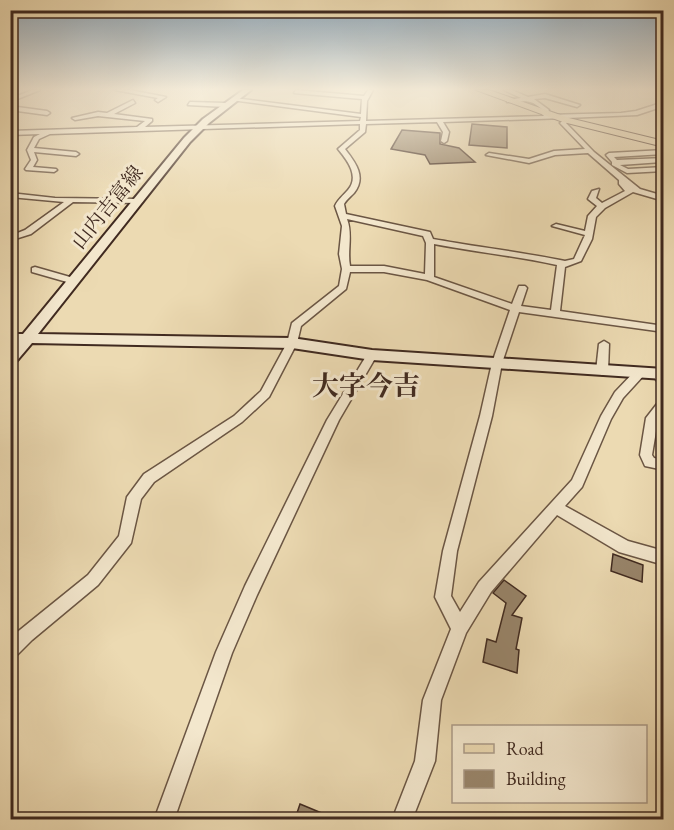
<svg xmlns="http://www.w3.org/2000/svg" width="674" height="830" font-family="'EB Garamond','Noto Serif JP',serif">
  <rect width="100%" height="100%" fill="#ecdab2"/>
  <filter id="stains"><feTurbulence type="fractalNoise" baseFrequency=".00333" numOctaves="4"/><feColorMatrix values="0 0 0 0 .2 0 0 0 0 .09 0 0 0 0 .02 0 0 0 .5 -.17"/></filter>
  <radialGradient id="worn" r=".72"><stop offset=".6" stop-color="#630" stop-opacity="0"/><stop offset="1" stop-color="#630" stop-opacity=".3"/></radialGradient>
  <g fill="#99866c" stroke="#402a20" stroke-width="1.5">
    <polygon points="472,124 507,127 507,148 469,145"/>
    <polygon points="402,130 440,133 440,144 459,148 475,162 430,164 425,155 391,149"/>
    <polygon points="613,554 643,565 642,582 611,571"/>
    <polygon points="504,580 526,596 512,615 522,618 516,649 519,650 517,673 483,662 487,639 496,642 506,603 493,593"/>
    <polygon points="300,804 336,819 295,819"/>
  </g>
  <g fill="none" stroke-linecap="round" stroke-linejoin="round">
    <g stroke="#6b5644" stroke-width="3">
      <g id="street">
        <polygon points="32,90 40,90 10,102 10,99"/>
        <polygon points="115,90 130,90 166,97 158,102 155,100 158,98"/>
        <path d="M296,90L364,96L368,90H373L367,101L366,121L544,116L542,114L544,111C529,97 526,102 507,102V100L521,98L504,90H512L528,97L545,94L580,105L577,107L545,98L534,99L549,110L546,115L621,113L636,111L664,102V106L637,115L566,118L569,120L566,123L594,152L640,189L664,196V201L633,192L605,208L596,217L592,239L581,261L565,267L560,311L664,326V332L519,312L502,363L492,416L457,551L451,596L460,612L479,582L572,480L601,416L615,392L635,371L639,370L645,374L623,398L611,419L582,487L565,506L628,541L664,551V565L619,552L557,515L491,592L466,633L441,700L435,761L412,820H392L415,761L423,700L451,629L435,597L443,551L480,416L492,363L510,310L427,280L384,272H350L346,289L301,326L297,343L269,397L242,422L154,482L141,499L131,543L98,585L32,640L16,656L10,658V638L88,575L119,536L127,497L144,474L234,416L261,391L287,343L292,323L339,286L342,269L339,254L342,226L335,206C338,199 343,196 348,190C360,176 347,160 338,149L360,130V124L50,134L39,139L34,148L76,152L79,154L76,156L34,152L37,160L33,167L56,169L57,170L54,172L26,170L25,169L31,160L27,150L34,137L40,134L10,135V131L137,127L145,121L98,116L75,120L72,118L98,112L107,113L133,100L135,103L114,114L152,119V121L145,127L360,121L361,117L231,100L234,98L361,114L362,99L294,93ZM566,118L560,123L585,149L554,151L529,159L489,153L486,155L529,163L555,155L588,153L619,180V184L625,191L602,203L596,198L599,189L592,191L588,199L597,206L588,216L585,231L556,224L552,226L585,235L574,259L565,261C521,252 477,247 433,239L430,232L346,214L344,204C347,199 350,197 354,193C367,177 355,162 345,149L365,132L366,124L437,122L443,132L441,141L444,143L447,141L449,132L443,122ZM347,219L423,236L426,243L425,274L384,266H350C347,251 353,234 347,219ZM434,244C475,252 516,256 557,265L551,310L521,306L527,288L525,286H519L512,304L434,277Z"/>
        <polygon points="190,102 226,103 229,105 226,107 188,105"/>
        <polygon points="10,106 47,111 50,113 47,115 10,110"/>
        <polygon points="10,118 13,119 13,121 10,122"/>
        <polygon points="664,150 664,154 614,157 617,160 664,158 662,162 620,165 628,169 664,167 664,171 627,173 612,165 612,162 606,155 609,153"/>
        <polygon points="10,193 55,198 139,199 143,201 139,203 73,202 31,234 12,240 10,236 25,230 64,202 10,197"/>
        <polygon points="35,267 77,279 79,281 74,284 32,272 32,268"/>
        <polygon points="604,341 609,344 608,371 602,375 596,371 599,344"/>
        <polygon points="372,352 377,355 339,420 257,595 232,653 174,820 154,820 216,652 245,586 327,420 368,353"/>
        <polygon points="658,370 664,373 664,386 660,385 652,374"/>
        <polygon points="664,399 664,412 658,419 652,455 654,458 664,460 664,470 645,466 640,455 646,418 660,400"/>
      </g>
    </g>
    <g stroke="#402a20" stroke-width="4">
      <polygon id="secondary" points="243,90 251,90 209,123 190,142 38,334 292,338 372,350 664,369 664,379 372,360 292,348 32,343 15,363 10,365 10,350 16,343 10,342 10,334 23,334 184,138 203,119"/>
    </g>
    <g stroke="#402a20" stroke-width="2">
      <polygon id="primary" points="476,90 489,90 569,118 664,141 664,147 563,122"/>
    </g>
    <use href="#street" fill="#f3e7cd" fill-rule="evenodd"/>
    <use href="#secondary" fill="#f3e7cd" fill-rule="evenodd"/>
    <use href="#primary" fill="#ecdab2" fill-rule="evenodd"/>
  </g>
  <linearGradient id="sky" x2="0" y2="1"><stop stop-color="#92abbe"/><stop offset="0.43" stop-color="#f6eedc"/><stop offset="1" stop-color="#f6eedc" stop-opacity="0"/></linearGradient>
  <rect width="674" height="207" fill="url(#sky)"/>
  <g text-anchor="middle" stroke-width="6" stroke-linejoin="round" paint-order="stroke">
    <g font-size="20" fill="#402a20" stroke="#f3e7cd">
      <text transform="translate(107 207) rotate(-51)" y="7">山内吉富線</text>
    </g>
    <g font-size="27" font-weight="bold" fill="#402a20" stroke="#f3e7cd">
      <text x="366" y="395">大字今吉</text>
    </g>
  </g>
  <rect width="674" height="830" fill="none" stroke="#ecdab2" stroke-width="36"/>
  <rect x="12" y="12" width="650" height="806" fill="none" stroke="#402a20" stroke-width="3"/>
  <rect x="18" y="18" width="638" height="794" fill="none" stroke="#402a20" stroke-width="1.5"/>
  <rect x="452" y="725" width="195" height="78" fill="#f3e7cd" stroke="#ab9b88" stroke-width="1.5"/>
  <rect x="464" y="744" width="30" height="9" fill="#ecdab2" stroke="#ab9b88" stroke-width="1.5"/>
  <text x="506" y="755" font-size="18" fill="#402a20">Road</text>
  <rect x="464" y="770" width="30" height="18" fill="#99866c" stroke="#ab9b88" stroke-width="1.5"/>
  <text x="506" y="785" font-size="18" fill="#402a20">Building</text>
  <rect width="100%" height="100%" filter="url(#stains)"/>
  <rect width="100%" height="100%" fill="url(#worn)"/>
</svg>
